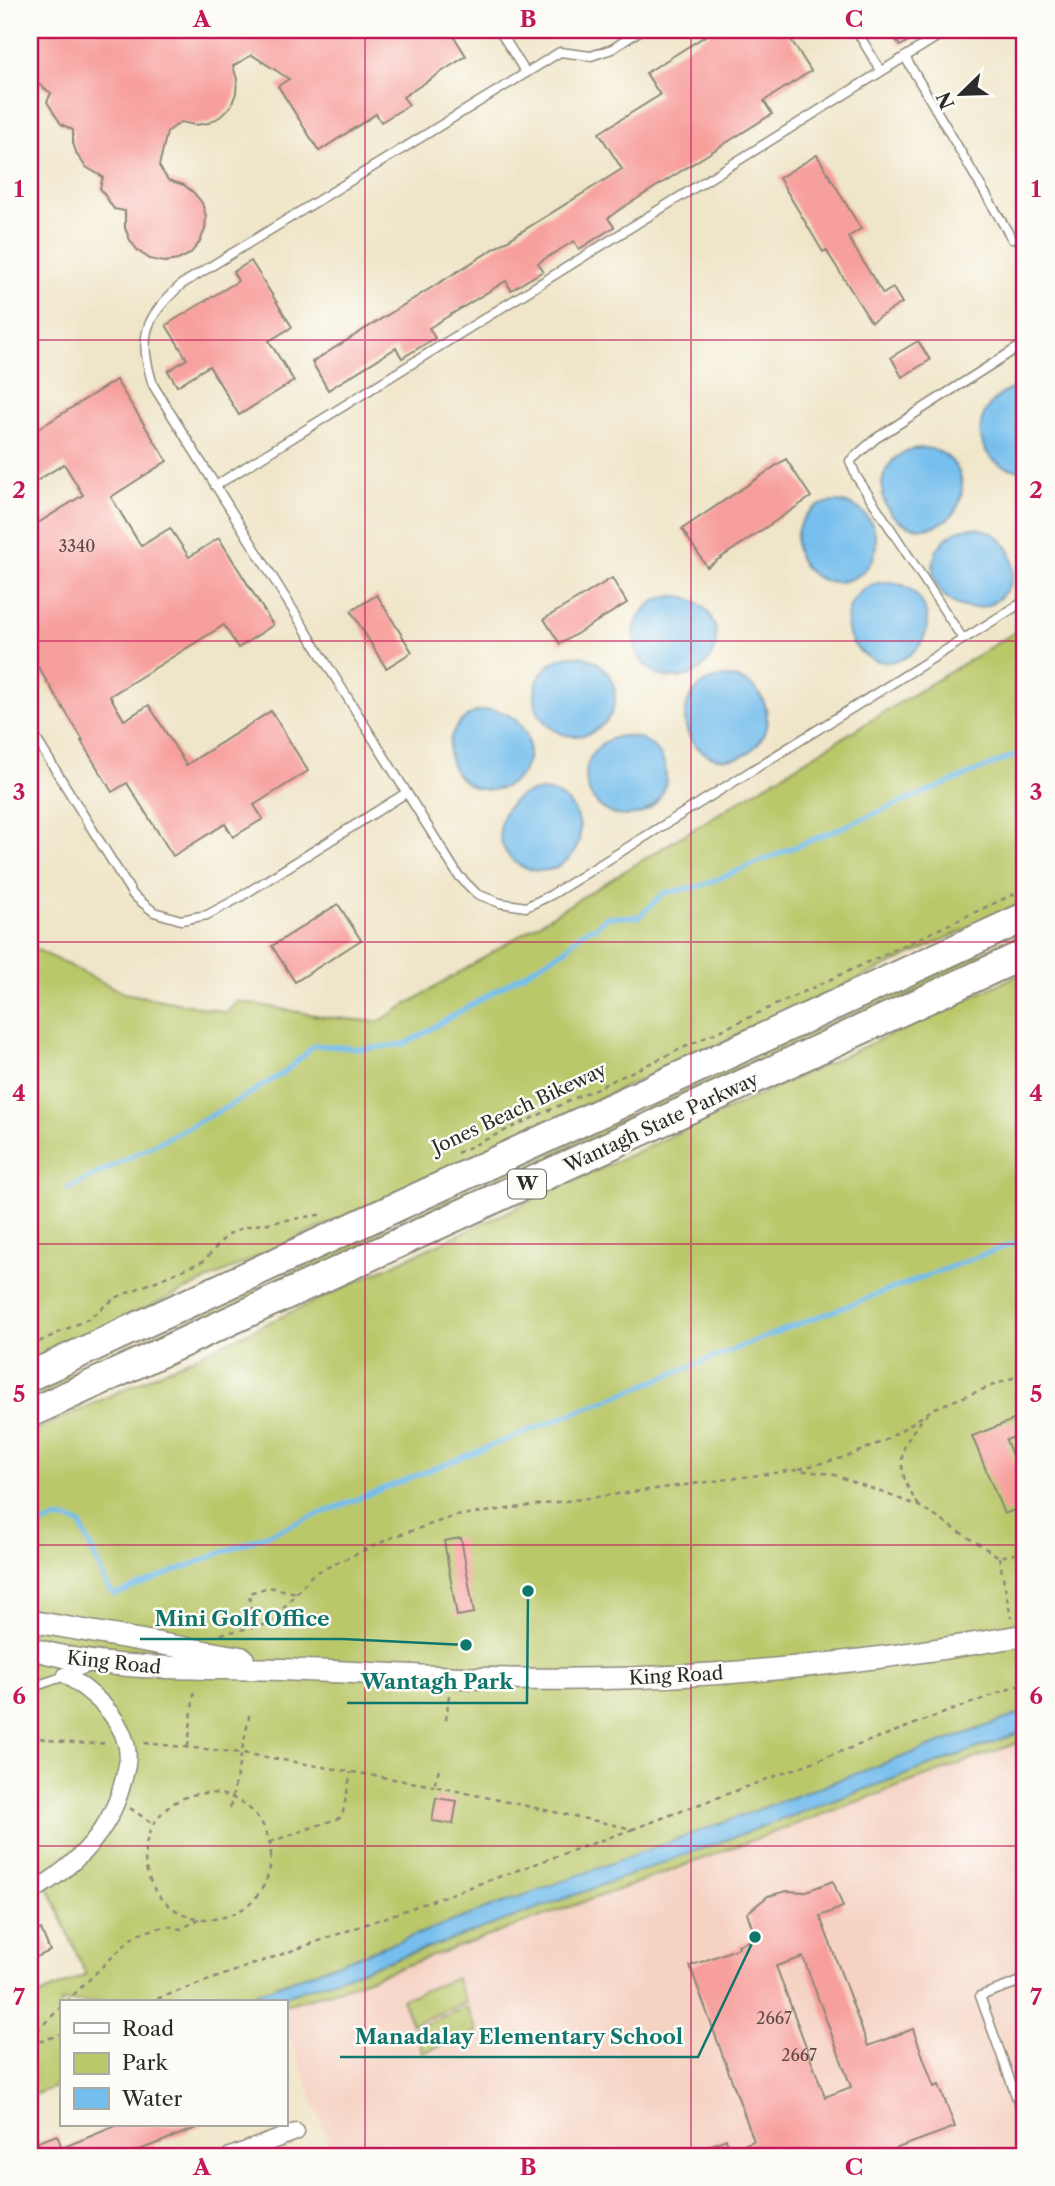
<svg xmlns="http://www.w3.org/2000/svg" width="1055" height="2186" font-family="'Libre Caslon Text',serif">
  <rect width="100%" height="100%" fill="#fdfcf7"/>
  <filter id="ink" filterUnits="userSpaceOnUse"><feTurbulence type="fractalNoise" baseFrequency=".0143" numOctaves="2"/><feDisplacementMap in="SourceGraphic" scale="14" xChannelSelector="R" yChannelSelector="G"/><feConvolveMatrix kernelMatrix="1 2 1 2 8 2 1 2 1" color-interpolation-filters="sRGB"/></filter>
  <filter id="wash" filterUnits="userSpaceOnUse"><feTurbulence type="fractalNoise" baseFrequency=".00686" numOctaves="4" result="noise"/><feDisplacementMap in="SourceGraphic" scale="28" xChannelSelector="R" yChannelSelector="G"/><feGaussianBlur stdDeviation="1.57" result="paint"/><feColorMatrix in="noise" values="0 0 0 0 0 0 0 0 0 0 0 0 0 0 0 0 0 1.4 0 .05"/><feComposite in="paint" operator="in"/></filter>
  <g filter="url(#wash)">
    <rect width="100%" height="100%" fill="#efe5c8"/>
    <polygon fill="#f5d2c2" points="1025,1740 1025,2156 334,2156 285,2024 285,2005 337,1990 631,1885"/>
    <g fill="#bac86a" stroke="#727a4a" stroke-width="2">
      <polygon points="1025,626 1025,902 30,1362 30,946 124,993 220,1011 225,1014 237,1001 326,1017 378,1022"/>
      <polygon points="1025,933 1025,943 30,1401 30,1393"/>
      <polygon points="1025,972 1025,1740 631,1885 337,1990 285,2005 285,2002 61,2002 61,2085 30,2096 30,1999 86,1975 30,1845 30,1433"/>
      <polygon points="456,1978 466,2003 412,2024 402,1999"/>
      <polygon points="467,2007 477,2032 423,2053 414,2028"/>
    </g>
    <g fill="#74beed" stroke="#50748c" stroke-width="2">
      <path d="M1011,389H1025V470C976,472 962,411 1011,389Z"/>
      <circle cx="922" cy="488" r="40"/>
      <circle cx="836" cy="542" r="40"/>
      <circle cx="973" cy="568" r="40"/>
      <circle cx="887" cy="622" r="40"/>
      <circle cx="675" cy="637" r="41"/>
      <circle cx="575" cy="696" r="40"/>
      <circle cx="726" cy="718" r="41"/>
      <circle cx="489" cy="750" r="40"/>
      <circle cx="626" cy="776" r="40"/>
      <circle cx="540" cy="831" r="40"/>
      <polygon points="1025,1712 1025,1731 448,1941 267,2002 232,2002"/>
    </g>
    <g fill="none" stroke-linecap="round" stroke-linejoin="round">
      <g stroke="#74beed" stroke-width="5">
        <path d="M68,1189L229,1106L285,1072L315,1045L363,1049L405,1044L566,949C574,940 583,928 595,928L606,917H639L664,893L701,886L1025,751"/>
        <path d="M30,1529C48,1522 63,1513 81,1525L108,1588L115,1595L788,1328L1025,1239"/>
      </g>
    </g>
    <g id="blocks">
      <g fill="#f79f9c" fill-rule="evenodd">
        <polygon points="30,30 450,30 466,56 403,97 409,105 381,122 376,114 319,151 278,86 289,79 252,55 233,66 237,79 236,93 231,106 221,116 209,123 195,125 181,122 167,132 159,166 168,180 184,185 194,193 202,203 206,216 205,230 199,243 190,254 178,260 164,262 150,259 138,251 130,240 125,228 125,211 114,209 100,188 103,177 86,167 77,155 73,143 73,130 61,124 47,102 51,93 30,78"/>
        <polygon points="715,30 785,30 811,71 764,101 772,114 619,210 608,218 614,227 579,249 574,241 538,263 543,271 511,290 506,281 429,328 435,338 402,358 396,348 328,390 312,362 622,169 599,133 660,95 646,73"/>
        <polygon points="890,30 927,30 900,46"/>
        <polygon points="817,155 861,229 848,237 883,294 893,288 902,303 871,322 826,250 823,252 779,178"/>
        <polygon points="251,261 292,327 269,341 294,381 239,415 209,366 177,386 168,371 187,359 166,325 238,281 233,272"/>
        <polygon points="918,341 930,360 902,377 891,357"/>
        <polygon points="116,380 167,461 111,497 141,546 170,528 189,557 219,538 273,625 238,648 224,625 110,696 124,720 149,705 186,765 271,711 308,771 254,805 263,819 233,837 225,824 173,856 127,783 112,792 81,741 83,740 30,654 30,528 83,495 64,464 30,485 30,434"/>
        <polygon points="786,459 811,497 707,567 682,529"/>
        <polygon points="612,578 627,603 560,644 544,619"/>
        <polygon points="377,595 412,652 386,668 351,611"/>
        <polygon points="338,904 361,940 295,982 272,946"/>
        <polygon points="1013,1420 1019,1435 1006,1440 1025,1488 1025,1506 1004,1514 972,1436"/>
        <polygon points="461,1538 474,1613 457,1616 444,1541"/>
        <polygon points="436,1798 457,1801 453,1824 432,1821"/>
        <path d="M833,1881L843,1907L820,1916L868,2046L913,2029L934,2087L939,2085L955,2127L876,2156H684L726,2139L729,2150L754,2141L690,1966L739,1948L738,1945L756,1938L747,1913L768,1896L787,1891L804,1892ZM803,1957L851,2087L825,2097L776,1966Z"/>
        <polygon points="41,1929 50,1951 30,1960 30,1934"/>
        <polygon points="118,2125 204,2125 124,2156 42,2156 38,2142 57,2135 62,2148"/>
      </g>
    </g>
  </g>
  <g filter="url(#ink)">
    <use href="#blocks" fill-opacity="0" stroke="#8d887a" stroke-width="2"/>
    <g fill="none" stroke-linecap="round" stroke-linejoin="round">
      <g stroke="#8d887a" stroke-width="11">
        <g id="lane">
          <polyline points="499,30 526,73"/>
          <path d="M641,30L612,49L591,56L560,52L526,73L182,284C144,319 138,335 153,385L458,875L477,894L500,903L526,907L551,895L1025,601"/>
          <polyline points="856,30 881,71"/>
          <polyline points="1016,30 1025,44"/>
          <polyline points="905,57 1012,239"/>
          <polyline points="215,486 948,30"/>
          <polyline points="963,639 856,476 850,461 875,439 1025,343"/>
          <polyline points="30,729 133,895 154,912 181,920 207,915 237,899 406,793"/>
          <polyline points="30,1688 91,1667"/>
          <polyline points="1025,1984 1024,1980 980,1996 1025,2121"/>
        </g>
      </g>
      <g stroke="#8d887a" stroke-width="19">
        <g id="street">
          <path d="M30,1893C73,1868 109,1834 122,1785C126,1771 130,1758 126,1743C118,1713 90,1691 66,1675"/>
          <polyline points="230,2156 296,2132"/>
        </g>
      </g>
      <g stroke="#8d887a" stroke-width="24">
        <g id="secondary">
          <polyline points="30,1621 243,1658"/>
          <path d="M30,1648C115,1674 204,1666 292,1670C388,1673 483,1681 578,1679C728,1678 878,1661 1025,1635"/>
        </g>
      </g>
      <g stroke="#8d887a" stroke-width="32">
        <g id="highway">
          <polyline points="30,1376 1025,917"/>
          <polyline points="30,1413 1025,954"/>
        </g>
      </g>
      <g stroke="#8d887a" stroke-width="2.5" stroke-dasharray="5 5" stroke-linecap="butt">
        <polyline points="457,1153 1025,889"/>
        <polyline points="30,1346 88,1319 115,1298 204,1261 227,1235 244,1227 324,1214"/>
        <polyline points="1013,1440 1018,1453 1025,1459"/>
        <polyline points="799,1469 849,1456 886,1440 935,1408 1025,1373"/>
        <path d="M919,1506C894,1470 896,1445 928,1414"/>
        <polyline points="999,1557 1011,1618"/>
        <polyline points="267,1623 251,1611 249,1593 269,1587 297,1593"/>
        <polyline points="221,1634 269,1624 313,1574 393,1537 455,1516 796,1470 832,1474 919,1506 999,1557 1025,1552"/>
        <polyline points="1019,1656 1025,1683"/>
        <polyline points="446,1720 449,1695"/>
        <path d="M30,1736C57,1742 81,1745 109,1743"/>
        <polyline points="144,1743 242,1753 434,1786"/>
        <polyline points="188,1747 194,1692"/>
        <polyline points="439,1769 434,1786 633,1829 1025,1683"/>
        <circle cx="208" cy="1856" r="63"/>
        <polyline points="130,1808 153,1824"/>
        <polyline points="230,1808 250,1712"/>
        <polyline points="270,1842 342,1817 351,1772"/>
        <polyline points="66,2002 136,1934 167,1926 181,1929 199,1919"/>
        <polyline points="148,2002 633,1829"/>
        <polyline points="30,2038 61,2007"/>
        <polyline points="30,2045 61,2034"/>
      </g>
      <use href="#lane" stroke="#fff" stroke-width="8"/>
      <use href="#street" stroke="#fff" stroke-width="16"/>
      <use href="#secondary" stroke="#fff" stroke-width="21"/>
      <use href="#highway" stroke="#fff" stroke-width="28"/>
    </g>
  </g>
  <path fill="none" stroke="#c2185b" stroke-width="2" stroke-opacity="0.55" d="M365,30V2156M691,30V2156M30,340H1025M30,641H1025M30,942H1025M30,1244H1025M30,1545H1025M30,1846H1025"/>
  <g text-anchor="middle" stroke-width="5" stroke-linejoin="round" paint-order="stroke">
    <g font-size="16" fill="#5e4847">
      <text x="77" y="552">3340</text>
      <text x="774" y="2024">2667</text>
      <text x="799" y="2061">2667</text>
    </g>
    <rect fill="#fdfcf7" stroke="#6a6a68" stroke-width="2" x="508" y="1169.5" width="38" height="29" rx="5"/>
    <g font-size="18" font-weight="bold" fill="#2b2b2b">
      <text x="527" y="1190">W</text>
    </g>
    <g font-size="19" fill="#2b2b2b" stroke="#fdfcf7">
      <text transform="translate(519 1108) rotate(-25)" y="7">Jones Beach Bikeway</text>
      <text transform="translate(661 1122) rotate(-25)" y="7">Wantagh State Parkway</text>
      <text transform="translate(114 1662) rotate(6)" y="7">King Road</text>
      <text transform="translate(676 1675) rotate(-3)" y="7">King Road</text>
    </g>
  </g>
  <path fill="none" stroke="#0f766e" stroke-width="2.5" d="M466 1645L343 1639H140M528 1591L527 1703H347M755 1937L698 2057H340"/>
  <g fill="#0f766e" stroke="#fdfcf7" stroke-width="2.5">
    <circle cx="466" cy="1645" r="7"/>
    <circle cx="528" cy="1591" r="7"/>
    <circle cx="755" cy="1937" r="7"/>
  </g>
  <g font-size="21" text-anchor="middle" font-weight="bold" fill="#0f766e" stroke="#fdfcf7" stroke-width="5" stroke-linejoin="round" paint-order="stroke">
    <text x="242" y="1626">Mini Golf Office</text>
    <text x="437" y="1689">Wantagh Park</text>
    <text x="519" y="2044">Manadalay Elementary School</text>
  </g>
  <rect width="1055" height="2186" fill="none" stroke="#fdfcf7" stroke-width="77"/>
  <rect x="60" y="2000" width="228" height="126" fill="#fdfcf7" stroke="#a9a8a5" stroke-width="2"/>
  <rect x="74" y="2023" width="35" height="10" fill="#ffffff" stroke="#a9a8a5" stroke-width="2"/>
  <text x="122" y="2036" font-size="21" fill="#2b2b2b">Road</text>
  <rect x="74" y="2053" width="35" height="21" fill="#bac86a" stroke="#a9a8a5" stroke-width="2"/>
  <text x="122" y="2070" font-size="21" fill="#2b2b2b">Park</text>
  <rect x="74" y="2088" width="35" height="21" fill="#74beed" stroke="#a9a8a5" stroke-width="2"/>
  <text x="122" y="2106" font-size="21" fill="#2b2b2b">Water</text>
  <g transform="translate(961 94) rotate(247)" stroke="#fdfcf7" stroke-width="5" paint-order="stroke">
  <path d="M0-5L12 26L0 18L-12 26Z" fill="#2b2b2b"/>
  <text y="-10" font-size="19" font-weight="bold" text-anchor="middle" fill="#2b2b2b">N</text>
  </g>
  <rect x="38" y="38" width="978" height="2110" fill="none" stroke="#c2185b" stroke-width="2.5"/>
  <g font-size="23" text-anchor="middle" font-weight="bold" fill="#c2185b">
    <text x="202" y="27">A</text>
    <text x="528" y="27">B</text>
    <text x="854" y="27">C</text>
    <text x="19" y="197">1</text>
    <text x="1036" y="197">1</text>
    <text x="19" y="498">2</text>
    <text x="1036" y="498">2</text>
    <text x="19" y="800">3</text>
    <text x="1036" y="800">3</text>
    <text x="19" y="1101">4</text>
    <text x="1036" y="1101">4</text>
    <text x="19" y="1402">5</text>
    <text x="1036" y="1402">5</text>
    <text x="19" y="1704">6</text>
    <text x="1036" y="1704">6</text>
    <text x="19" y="2005">7</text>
    <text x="1036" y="2005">7</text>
    <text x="202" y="2175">A</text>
    <text x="528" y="2175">B</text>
    <text x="854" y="2175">C</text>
  </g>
</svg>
